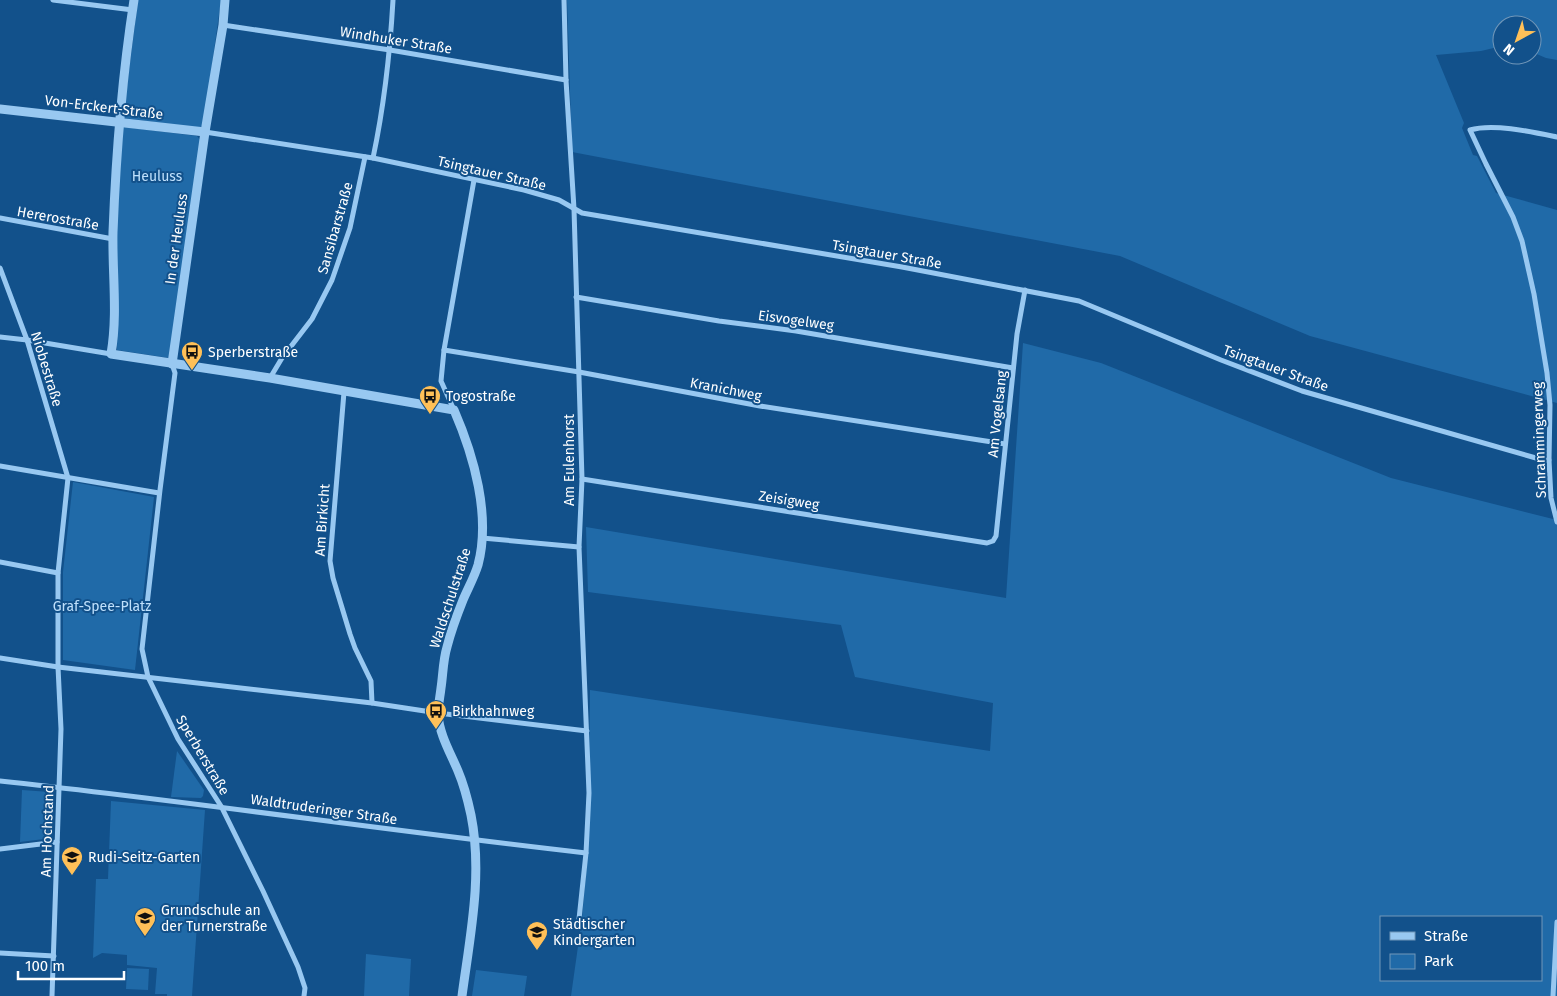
<svg xmlns="http://www.w3.org/2000/svg" width="1557" height="996" font-family="'Fira Sans',sans-serif">
  <rect width="100%" height="100%" fill="#12518b"/>
  <g fill="#206aa8" fill-rule="evenodd">
    <polygon points="138,0 221,0 204,123 200,128 123,118"/>
    <polygon points="567,0 1557,0 1557,60 1546,58 1532,52 1532,25 1502,25 1502,46 1481,51 1436,55 1464,123 1462,128 1473,155 1477,156 1496,193 1557,210 1557,403 1310,336 1120,256 572,152"/>
    <polygon points="125,127 197,136 201,141 169,358 117,350 118,289 116,236 122,128"/>
    <path d="M1023,343L1101,363L1391,478L1557,520V996H571L582,918L588,851L590,690L990,751L993,703L855,677L841,625L588,592L586,527L1006,598ZM1381,917H1541V980H1381Z"/>
    <polygon points="73,482 154,497 135,670 63,660 63,572"/>
    <polygon points="177,751 204,790 203,796 201,798 171,797"/>
    <polygon points="22,790 50,792 54,796 52,838 20,842"/>
    <polygon points="111,801 205,810 192,996 167,996 167,994 155,994 157,968 127,965 127,955 102,953 93,958 96,879 108,879"/>
    <polygon points="366,954 411,959 409,996 364,996"/>
    <polygon points="127,968 149,969 148,990 126,989"/>
    <polygon points="476,970 527,976 524,996 472,996"/>
  </g>
  <g fill="none" stroke-linecap="round" stroke-linejoin="round">
    <g stroke="#98c8f1" stroke-width="5">
      <polyline points="53,0 133,10"/>
      <polyline points="564,0 566,80 574,209 582,479 579,547 589,793 586,853 579,919"/>
      <polyline points="223,25 390,50 566,80"/>
      <polyline points="205,132 373,158 524,190 559,200 582,213 902,267 1079,301 1221,360 1302,391 1543,460 1549,460"/>
      <path d="M1557,137C1533,132 1493,123 1470,130L1486,164L1513,217L1522,241L1534,294L1547,373L1550,405L1549,460L1551,498L1557,522"/>
      <path d="M373,158C384,106 390,53 393,0"/>
      <polyline points="0,218 113,239"/>
      <polyline points="0,268 27,340 68,478 58,573 58,667 61,729 52,996"/>
      <polyline points="576,297 719,321 796,331 1013,368"/>
      <polyline points="0,337 27,340 111,354"/>
      <polyline points="444,350 579,372 760,406 1005,444"/>
      <polyline points="172,364 175,373 160,490 142,649 148,677 178,739 221,806 263,891 298,967 305,988 304,996"/>
      <polyline points="270,378 282,358 312,319 332,280 350,228 365,157"/>
      <polyline points="344,392 330,561 333,578 350,634 355,648 371,681 372,703"/>
      <polyline points="454,410 441,381 444,350 474,180"/>
      <polyline points="0,466 159,493"/>
      <polyline points="582,479 987,543 993,541 996,536 1017,334 1025,290"/>
      <polyline points="482,538 579,547"/>
      <polyline points="0,562 58,573"/>
      <polyline points="0,658 58,667 372,703 438,713 587,731"/>
      <path d="M0,781C196,802 390,831 586,853"/>
      <polyline points="0,849 57,842"/>
      <polyline points="0,953 54,956"/>
      <polyline points="1553,996 1557,922"/>
    </g>
    <g stroke="#98c8f1" stroke-width="9">
      <path d="M134,0C122,77 116,154 113,232C112,272 118,314 111,354L270,378L454,410C474,456 491,516 478,565C474,578 468,588 463,600C457,615 451,631 447,647C443,660 443,675 441,688C440,697 438,706 438,714C439,734 451,754 458,771C464,785 468,801 471,815C483,875 470,936 462,996"/>
      <polyline points="0,109 205,132"/>
      <polyline points="172,364 205,132 223,25 225,0"/>
    </g>
  </g>
  <defs>
    <g id="bus-pin" transform="scale(1.125)"><path d="M0 17L-7.5 6A9.5 9.5 0 1 1 7.5 6Z" fill="#ffc058" stroke="#12518b"/><path d="M-5-6H5V4H4V6H2V4H-2V6H-4V4H-5ZM-3.5-4V0h7V-4ZM-3.5 1.2v1.5H-2V1.2ZM2 1.2v1.5H3.5V1.2Z" fill="#111"/></g>
    <g id="school-pin" transform="scale(1.125)"><path d="M0 17L-7.5 6A9.5 9.5 0 1 1 7.5 6Z" fill="#ffc058" stroke="#12518b"/><path d="M0-5L7-2L0 1L-7-2ZM-4 1L0 2.5L4 1V4Q0 6-4 4Z" fill="#111"/></g>
  </defs>
  <g fill-rule="evenodd">
    <use href="#bus-pin" x="192" y="352"/>
    <use href="#bus-pin" x="430" y="396"/>
    <use href="#bus-pin" x="436" y="711"/>
    <use href="#school-pin" x="72" y="857"/>
    <use href="#school-pin" x="145" y="918"/>
    <use href="#school-pin" x="537" y="932"/>
  </g>
  <g text-anchor="middle" stroke-width="4" stroke-linejoin="round" paint-order="stroke">
    <g font-size="14" fill="#fff" stroke="#12518b">
      <text transform="translate(396 40) rotate(9)" y="5">Windhuker Straße</text>
      <text transform="translate(104 107) rotate(7)" y="5">Von-Erckert-Straße</text>
      <text transform="translate(492 173) rotate(13)" y="5">Tsingtauer Straße</text>
      <text transform="translate(58 218) rotate(10)" y="5">Hererostraße</text>
      <text transform="translate(335 228) rotate(-74)" y="5">Sansibarstraße</text>
      <text transform="translate(176 239) rotate(-82)" y="5">In der Heuluss</text>
      <text transform="translate(887 254) rotate(10)" y="5">Tsingtauer Straße</text>
      <text transform="translate(796 320) rotate(8)" y="5">Eisvogelweg</text>
      <text transform="translate(1276 368) rotate(20)" y="5">Tsingtauer Straße</text>
      <text transform="translate(47 369) rotate(73)" y="5">Niobestraße</text>
      <text transform="translate(726 389) rotate(11)" y="5">Kranichweg</text>
      <text transform="translate(997 414) rotate(-84)" y="5">Am Vogelsang</text>
      <text transform="translate(1539 440) rotate(-92)" y="5">Schrammingerweg</text>
      <text transform="translate(569 460) rotate(-90)" y="5">Am Eulenhorst</text>
      <text transform="translate(789 500) rotate(9)" y="5">Zeisigweg</text>
      <text transform="translate(322 520) rotate(-86)" y="5">Am Birkicht</text>
      <text transform="translate(450 598) rotate(-72)" y="5">Waldschulstraße</text>
      <text transform="translate(203 755) rotate(59)" y="5">Sperberstraße</text>
      <text transform="translate(324 809) rotate(8)" y="5">Waldtruderinger Straße</text>
      <text transform="translate(47 831) rotate(-88)" y="5">Am Hochstand</text>
    </g>
    <g font-size="14" fill="#bfe0fc" stroke="#12518b">
      <text x="157" y="181">Heuluss</text>
      <text x="102" y="611">Graf-Spee-Platz</text>
    </g>
    <g font-size="14" fill="#fff" stroke="#12518b" text-anchor="start">
      <text x="208" y="357">Sperberstraße</text>
      <text x="446" y="401">Togostraße</text>
      <text x="452" y="716">Birkhahnweg</text>
      <text x="88" y="862">Rudi-Seitz-Garten</text>
      <text x="161" y="915">Grundschule an<tspan x="161" dy="16">der Turnerstraße</tspan></text>
      <text x="553" y="929">Städtischer<tspan x="553" dy="16">Kindergarten</tspan></text>
    </g>
  </g>
  <rect x="1380" y="916" width="162" height="65" fill="#12518b" stroke="#7197b9"/>
  <rect x="1390" y="932" width="25" height="8" fill="#98c8f1" stroke="#7197b9"/>
  <text x="1424" y="941" font-size="15" fill="#ffffff">Straße</text>
  <rect x="1390" y="954" width="25" height="15" fill="#206aa8" stroke="#7197b9"/>
  <text x="1424" y="966" font-size="15" fill="#ffffff">Park</text>
  <g transform="translate(1517 40) rotate(220)"><circle r="24" fill="#12518b" stroke="#7197b9"/>
  <path d="M0-4L9 19L0 12L-9 19Z" fill="#ffc058"/>
  <text y="-8" font-size="14" font-weight="bold" text-anchor="middle" fill="#ffffff">N</text>
  </g>
  <path d="M18 971v8h106v-8" fill="none" stroke="#ffffff" stroke-width="2.5"/>
  <text x="25" y="971" font-size="15" fill="#ffffff" stroke="#12518b" stroke-width="4" paint-order="stroke">100 m</text>
</svg>
